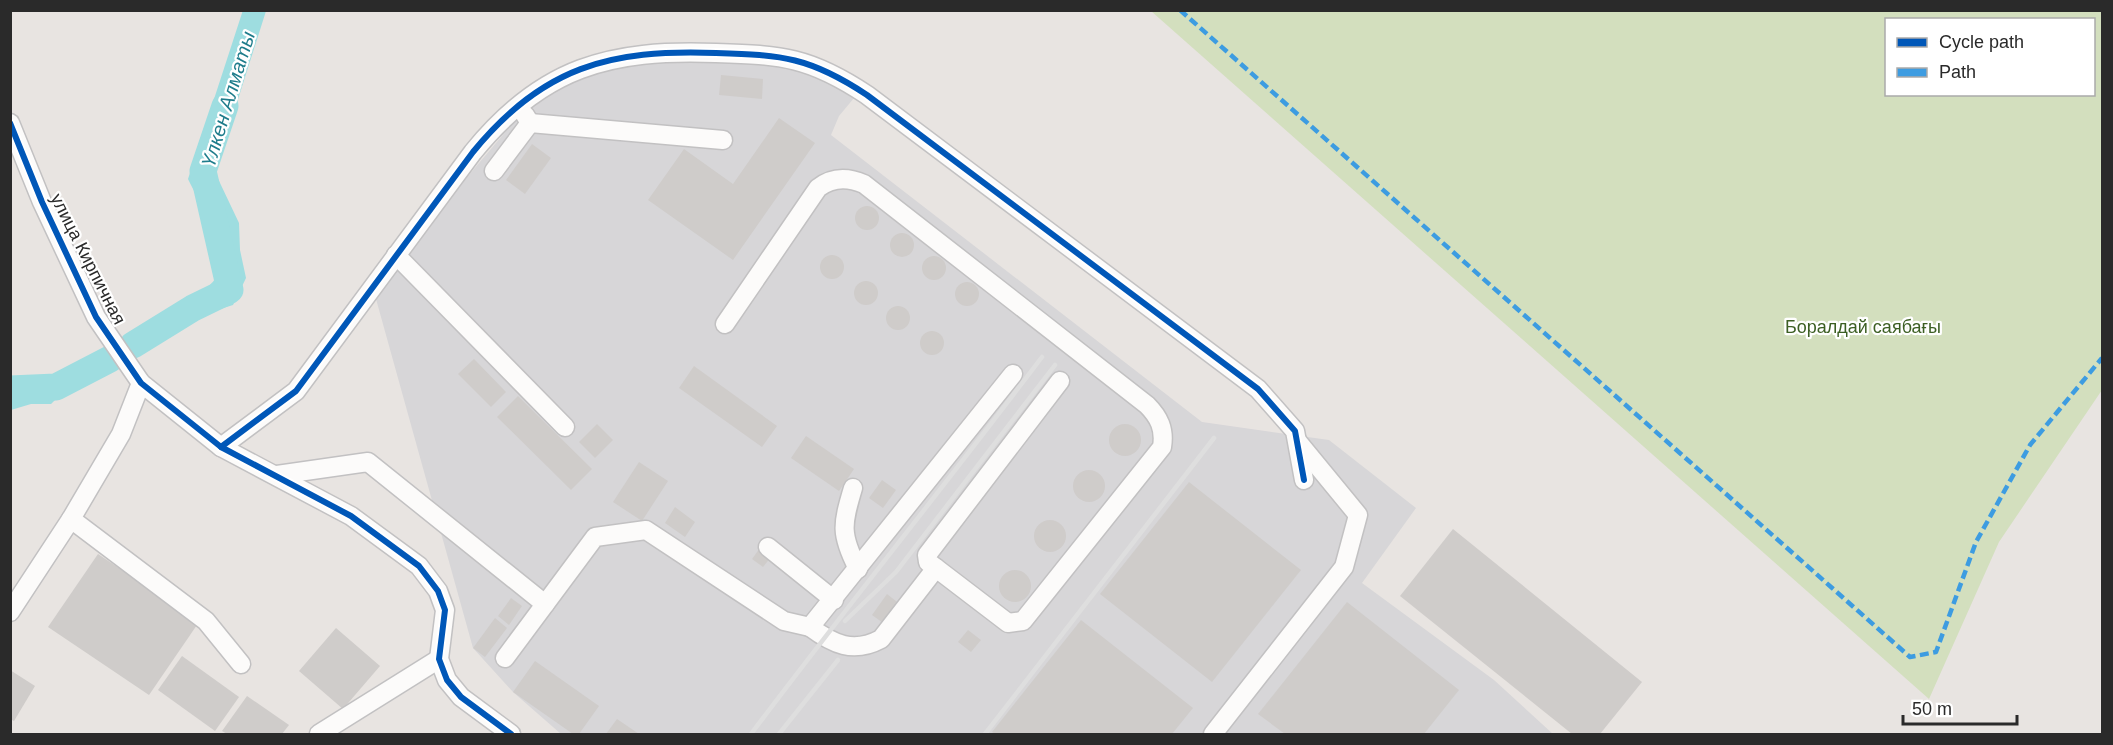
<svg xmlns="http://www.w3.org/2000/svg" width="2113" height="745" font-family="Helvetica,sans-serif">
  <rect width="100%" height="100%" fill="#e8e4e1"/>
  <polygon fill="#d7d6d8" points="664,59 786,66 828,80 854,98 839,116 831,135 1202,422 1329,440 1416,508 1362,583 1494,680 1553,734 561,734 513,692 473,648 376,299 468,176 519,116 575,77 626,60"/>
  <path fill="#d3dfbe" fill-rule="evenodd" d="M1151,11H2102V390L1999,542L1929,699ZM1886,20H2094V94H1886Z"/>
  <g fill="#9edde0">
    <path d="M243,10L266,11L234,112L211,144V164L239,223L240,250L246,278L233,305L195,317L180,305C194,297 214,287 219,271C228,247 199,202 188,179Z"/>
    <polygon points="11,376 49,378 60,395 51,404 31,404 11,410"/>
  </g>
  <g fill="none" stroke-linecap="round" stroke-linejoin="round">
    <g stroke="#9edde0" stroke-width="27">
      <polyline points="133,345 193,308 230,290 203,171 225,106"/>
      <polyline points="10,389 56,387 110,359"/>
    </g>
  </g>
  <g fill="#cfccca">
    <polygon points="721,75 763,79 762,99 719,95"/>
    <polygon points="779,118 815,143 733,260 648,200 684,149 733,184"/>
    <polygon points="532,144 551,158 525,194 506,180"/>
    <circle cx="867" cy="218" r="12"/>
    <circle cx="902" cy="245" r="12"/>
    <circle cx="832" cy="267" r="12"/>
    <circle cx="934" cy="268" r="12"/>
    <circle cx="866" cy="293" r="12"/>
    <circle cx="967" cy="294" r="12"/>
    <circle cx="898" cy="318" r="12"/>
    <circle cx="932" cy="343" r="12"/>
    <polygon points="474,359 506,392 491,407 458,374"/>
    <polygon points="694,366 777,426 762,447 679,388"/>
    <polygon points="518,396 592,469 571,490 497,417"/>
    <circle cx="1125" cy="440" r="16"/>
    <polygon points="597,424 613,440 595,458 579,442"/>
    <polygon points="806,436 854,469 839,491 791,458"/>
    <polygon points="639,462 668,481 642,521 613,502"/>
    <circle cx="1089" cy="486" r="16"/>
    <polygon points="882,480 896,490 883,508 869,498"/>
    <polygon points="1189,482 1301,570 1212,682 1100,594"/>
    <polygon points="675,507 695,522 685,537 665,523"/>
    <circle cx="1050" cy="536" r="16"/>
    <polygon points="1453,529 1642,682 1600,734 1572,734 1400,596"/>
    <polygon points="760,548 771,557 763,567 752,559"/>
    <polygon points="98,554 199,622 149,695 48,627"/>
    <circle cx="1015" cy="586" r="16"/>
    <polygon points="887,594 901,605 886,625 872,615"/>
    <polygon points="511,598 522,606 509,625 498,616"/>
    <polygon points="1347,602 1459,690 1424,734 1285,734 1258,714"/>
    <polygon points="495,618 507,628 485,657 473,648"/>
    <polygon points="1081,620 1193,708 1172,734 995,734 992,732"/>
    <polygon points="336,628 380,666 343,709 299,671"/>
    <polygon points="968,630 981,640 971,652 958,642"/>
    <polygon points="182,656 239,697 215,731 158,690"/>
    <polygon points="535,661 599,706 579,734 573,734 513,692"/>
    <polygon points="10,670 35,686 14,721 10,719"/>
    <polygon points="247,696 289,725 282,734 227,734 222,731"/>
    <polygon points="617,719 639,734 606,734"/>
  </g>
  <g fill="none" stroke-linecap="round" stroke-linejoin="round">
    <g stroke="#c2c1c2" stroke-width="21">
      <g id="minor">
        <polyline points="10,123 42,202 96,317 141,383 221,447 351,516 419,566 438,591 445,610 439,659 447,680 461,697 511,734"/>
        <polyline points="530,123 723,140"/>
        <polyline points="494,171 530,123 525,115"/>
        <polyline points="396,255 565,427"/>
        <path d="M725,324L818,188C832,177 848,177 864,184L1147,405C1159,417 1165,429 1162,447L1023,621L1008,623L936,568L881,639C853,654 833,644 810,627"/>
        <path d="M221,447L296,391L473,152C542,67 610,49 716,53C782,55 810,57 867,95L1258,389L1295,431L1304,480"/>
        <polyline points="277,475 368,462 545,604"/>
        <path d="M853,488C842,525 840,534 858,569"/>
        <polyline points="71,519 206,621 241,664"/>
        <polyline points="768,547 834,600"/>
        <polyline points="936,568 928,562 927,555 1060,381"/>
        <polyline points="10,612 71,519 121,434 141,383"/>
        <polyline points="505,658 595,537 646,530 784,621 810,627 1013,374"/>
        <polyline points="319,734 439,659"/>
        <polyline points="1213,734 1344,567 1358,515 1298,442"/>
      </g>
    </g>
    <use href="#minor" stroke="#fcfbfa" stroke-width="18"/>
    <g stroke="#dedede" stroke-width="4.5">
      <polyline points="845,621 896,572 1055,365"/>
      <path d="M751,734C846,608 946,484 1042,357"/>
      <polyline points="779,734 838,660"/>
      <polyline points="985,734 1214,438"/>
    </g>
    <polyline stroke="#3d9ce1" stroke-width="4.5" stroke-dasharray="9 4.5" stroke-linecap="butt" points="1180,10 1910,657 1936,652 1976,542 2030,445 2102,358"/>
    <g stroke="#fff" stroke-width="10">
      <g id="cycleway">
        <polyline points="10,123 42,202 96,317 141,383 221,447 351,516 419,566 438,591 445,610 439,659 447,680 461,697 511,734"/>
        <path d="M221,447L296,391L473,152C542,67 610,49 716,53C782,55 810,57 867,95L1258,389L1295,431L1304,480"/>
      </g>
    </g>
    <use href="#cycleway" stroke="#0057b8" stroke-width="6"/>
  </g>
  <g text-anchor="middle" stroke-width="4.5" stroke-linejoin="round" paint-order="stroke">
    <g font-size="18" fill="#2a2a2a" stroke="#fff">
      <text transform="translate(88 259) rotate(63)" y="6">улица Кирпичная</text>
    </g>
    <g font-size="18" fill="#3c5f23" stroke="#fff">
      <text x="1863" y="333">Боралдай саябағы</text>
    </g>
    <g font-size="20" font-style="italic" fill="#1e7c8b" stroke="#fff">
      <text transform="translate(228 99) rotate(-73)" y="7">Үлкен Алматы</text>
    </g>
  </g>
  <rect width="2113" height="745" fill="none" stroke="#2a2a2a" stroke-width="24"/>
  <rect x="1885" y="18" width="210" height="78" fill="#ffffff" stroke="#aaaaaa" stroke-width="1.5"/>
  <rect x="1897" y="38" width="30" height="9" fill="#0057b8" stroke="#aaaaaa" stroke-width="1.5"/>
  <text x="1939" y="48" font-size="18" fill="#2a2a2a">Cycle path</text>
  <rect x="1897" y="68" width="30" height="9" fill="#3d9ce1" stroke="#aaaaaa" stroke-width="1.5"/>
  <text x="1939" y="78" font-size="18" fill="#2a2a2a">Path</text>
  <path d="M1903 715v9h114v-9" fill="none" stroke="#2a2a2a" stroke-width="3"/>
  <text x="1912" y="715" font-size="18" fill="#2a2a2a" stroke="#ffffff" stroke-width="4.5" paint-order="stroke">50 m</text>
</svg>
